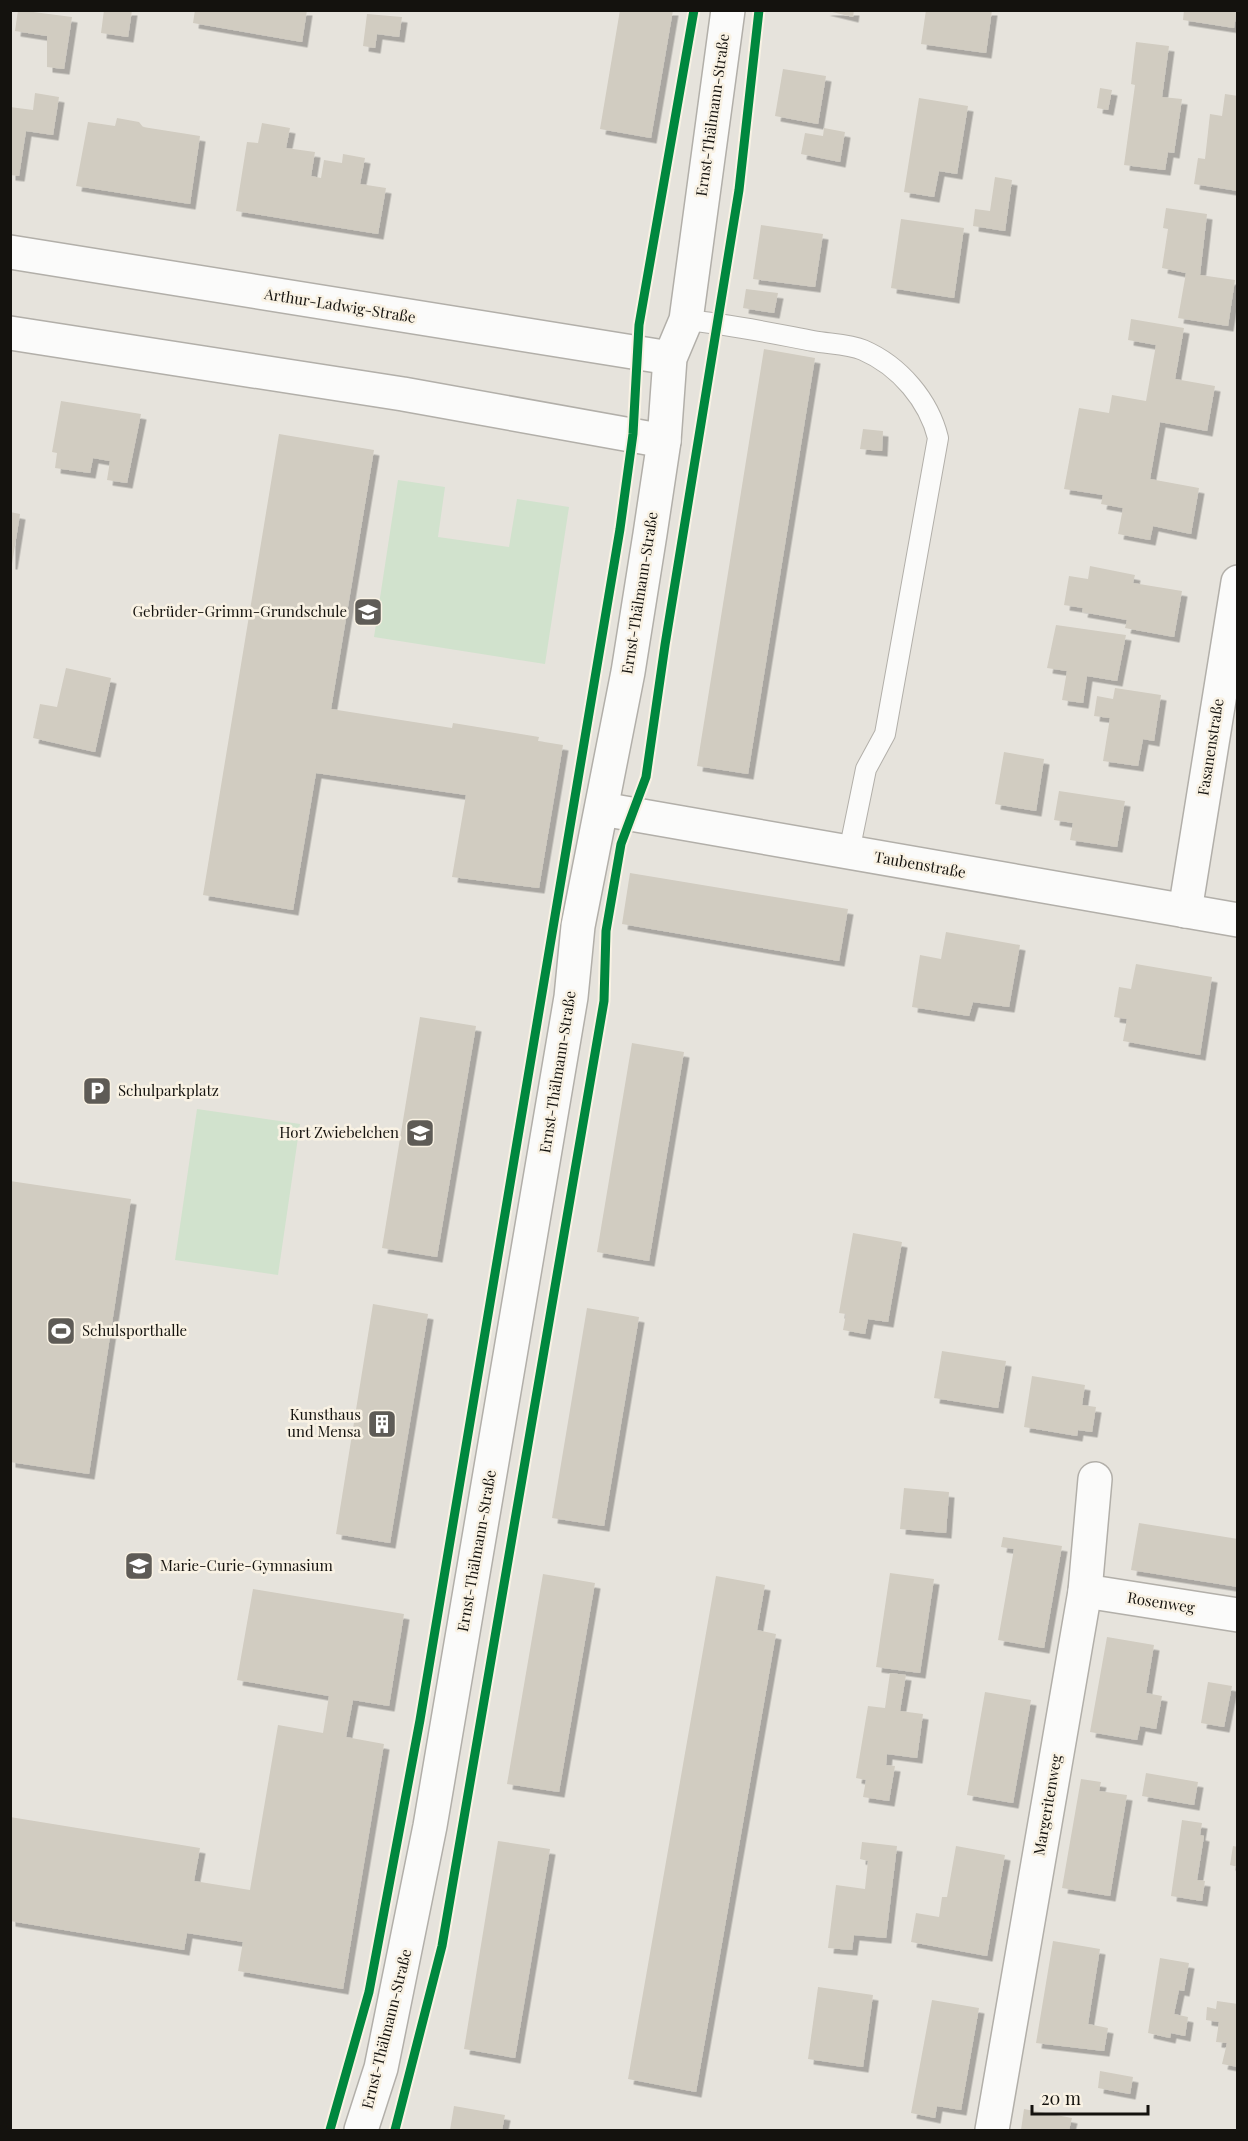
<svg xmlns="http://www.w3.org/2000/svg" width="1248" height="2141" font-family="'Playfair Display',serif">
  <defs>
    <filter id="shadow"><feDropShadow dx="5.5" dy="5.5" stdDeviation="0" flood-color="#0004"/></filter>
  </defs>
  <rect width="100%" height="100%" fill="#e6e3dc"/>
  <g fill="#d1e2cd">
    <polygon points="398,480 445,487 438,537 509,547 517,499 569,507 545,664 374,637"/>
    <polygon points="197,1109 300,1124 278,1275 175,1260"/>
  </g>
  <g fill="#d1ccc1" filter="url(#shadow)">
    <polygon points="18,10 72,17 64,69 47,67 47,36 15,31"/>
    <polygon points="104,10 132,10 128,37 101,33"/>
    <polygon points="195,10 307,10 302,42 193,23"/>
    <polygon points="620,10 673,10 651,138 600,129"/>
    <polygon points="824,10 854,10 853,17"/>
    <polygon points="926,10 992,10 986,53 921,44"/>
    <polygon points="1184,10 1237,10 1234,28 1183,20"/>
    <polygon points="367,14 402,17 399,37 377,34 375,48 363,46"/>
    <polygon points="1136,42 1169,46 1162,97 1182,99 1174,153 1168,152 1165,170 1124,165 1135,85 1131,84"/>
    <polygon points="783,69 826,76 818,124 775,116"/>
    <polygon points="1100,88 1112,90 1108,110 1097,108"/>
    <polygon points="35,93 59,97 53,135 26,131 19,176 10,175 10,107 33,110"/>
    <polygon points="1225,94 1238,96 1238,191 1194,184 1198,158 1205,159 1210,114 1222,116"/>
    <polygon points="919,98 968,106 957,174 939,171 934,197 904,192"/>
    <polygon points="117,118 139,122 143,127 200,136 190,204 76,186 88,122 115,126"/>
    <polygon points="262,123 290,128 286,148 315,152 311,176 321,178 324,160 342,163 343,154 365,158 360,184 386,188 378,234 236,211 247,142 258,143"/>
    <polygon points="824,128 845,132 840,162 801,154 805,133 823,136"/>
    <polygon points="995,177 1012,180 1005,231 973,226 975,209 990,211"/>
    <polygon points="1166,208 1207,214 1200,275 1235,280 1228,326 1178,318 1186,273 1162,268 1168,229 1163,228"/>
    <polygon points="901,219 964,228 954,298 891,288"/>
    <polygon points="761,225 823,234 815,287 753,279"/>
    <polygon points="746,289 778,293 774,313 743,308"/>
    <polygon points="1131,319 1184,328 1175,379 1215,386 1207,431 1160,422 1150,479 1199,488 1191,534 1153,526 1150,540 1118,534 1123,508 1101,504 1103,495 1064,489 1079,408 1109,413 1112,395 1146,401 1156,345 1128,340"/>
    <polygon points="764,349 815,358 748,774 697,766"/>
    <polygon points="61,401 141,414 127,483 107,480 110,461 93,458 90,473 55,468 57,453 52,452"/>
    <polygon points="863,429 883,431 882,451 860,449"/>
    <polygon points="279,434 374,450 331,709 452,728 453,723 539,737 538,741 563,745 539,888 452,877 466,795 316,773 293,910 203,895"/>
    <polygon points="10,512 20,514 12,564 10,564"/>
    <polygon points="1090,566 1135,575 1133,583 1182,591 1174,637 1125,628 1127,620 1082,612 1083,608 1064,605 1069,576 1088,579"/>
    <polygon points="1056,625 1126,635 1117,681 1087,676 1083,703 1062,700 1067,671 1047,668"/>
    <polygon points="66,668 111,678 95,752 33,738 40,704 57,707"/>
    <polygon points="1115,688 1161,695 1154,741 1143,739 1138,766 1103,761 1110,718 1094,716 1097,696 1113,699"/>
    <polygon points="1004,752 1044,759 1036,811 995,804"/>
    <polygon points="1059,791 1125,801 1117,847 1070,840 1073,823 1054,820"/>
    <polygon points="630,873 848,909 839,961 622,924"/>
    <polygon points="946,932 1020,945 1009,1007 973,1002 969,1016 912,1007 920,955 941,959"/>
    <polygon points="1136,964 1212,977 1200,1055 1123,1041 1127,1019 1114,1017 1119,987 1131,989"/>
    <polygon points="420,1017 476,1026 437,1257 382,1248"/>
    <polygon points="632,1043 684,1052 649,1261 597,1252"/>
    <polygon points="10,1181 131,1199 89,1474 10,1462"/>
    <polygon points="853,1233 902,1242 888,1322 868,1319 865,1334 843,1330 846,1314 839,1313"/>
    <polygon points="373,1304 428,1314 390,1543 336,1534"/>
    <polygon points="587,1308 639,1317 604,1526 552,1518"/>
    <polygon points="942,1351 1006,1361 998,1408 934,1398"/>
    <polygon points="1032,1376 1085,1385 1082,1405 1096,1407 1092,1432 1078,1430 1077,1436 1024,1427"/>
    <polygon points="904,1488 949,1492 946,1533 900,1529"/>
    <polygon points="1139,1523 1238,1539 1238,1587 1131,1570"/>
    <polygon points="1003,1537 1062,1546 1044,1648 998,1640 1014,1549 1001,1547"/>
    <polygon points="890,1573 934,1579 920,1673 876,1667"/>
    <polygon points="543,1574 595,1583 559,1792 507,1784"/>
    <polygon points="716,1576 765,1585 757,1630 776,1634 696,2092 628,2079"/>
    <polygon points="253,1589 404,1614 389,1706 353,1700 346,1737 384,1744 343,1989 238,1971 243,1942 187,1933 184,1950 10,1921 10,1817 200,1848 194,1881 250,1890 278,1725 323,1733 329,1696 237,1680"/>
    <polygon points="1107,1637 1154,1645 1146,1693 1162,1696 1156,1729 1140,1726 1137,1740 1090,1732"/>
    <polygon points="890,1673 906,1675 900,1711 923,1714 917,1758 887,1754 886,1765 895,1766 889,1801 863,1797 866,1780 856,1778 868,1706 885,1708"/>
    <polygon points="1208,1682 1232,1686 1224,1727 1201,1723"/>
    <polygon points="985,1692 1031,1700 1013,1803 967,1795"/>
    <polygon points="1146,1773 1198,1782 1194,1805 1142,1796"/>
    <polygon points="1081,1779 1101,1782 1099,1791 1127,1795 1110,1896 1062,1888"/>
    <polygon points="1182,1820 1202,1823 1200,1835 1204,1836 1197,1880 1205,1881 1202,1901 1171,1896"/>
    <polygon points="498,1841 550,1849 515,2058 464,2049"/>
    <polygon points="862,1842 897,1846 886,1938 854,1935 852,1950 828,1948 836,1885 865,1889 868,1861 860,1859"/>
    <polygon points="956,1846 1005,1855 987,1956 911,1942 916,1913 939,1917 942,1897 947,1897"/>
    <polygon points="1233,1846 1238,1847 1238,1867 1230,1865"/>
    <polygon points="1053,1941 1100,1949 1088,2024 1108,2028 1104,2051 1036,2043"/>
    <polygon points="1160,1958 1189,1963 1184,1991 1179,1990 1174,2014 1188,2017 1185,2036 1171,2033 1170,2038 1148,2033"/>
    <polygon points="818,1987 873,1995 863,2067 808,2059"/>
    <polygon points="932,2000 979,2008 961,2110 937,2106 935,2118 911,2113"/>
    <polygon points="1217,2001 1238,2004 1238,2067 1222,2064 1227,2043 1216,2042 1219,2022 1206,2020 1207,2007 1216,2009"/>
    <polygon points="1100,2071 1133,2077 1130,2094 1098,2088"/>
    <polygon points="454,2106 505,2115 502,2130 450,2130"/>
    <polygon points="1024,2109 1072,2118 1069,2130 1021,2130"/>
  </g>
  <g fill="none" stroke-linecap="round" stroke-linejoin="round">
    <g stroke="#b2afa9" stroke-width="22">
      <path id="lane" d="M686,320C729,324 771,333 813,341C829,344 849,344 863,350C900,366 929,401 938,438L885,734L866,769L849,852"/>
    </g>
    <g stroke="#b2afa9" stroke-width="36">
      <g id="street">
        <polyline points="10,252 670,358"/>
        <polyline points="10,333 403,394 664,441"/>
        <polyline points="602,809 1238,920"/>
        <polyline points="1185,911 1238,582"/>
        <polyline points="1085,1591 1238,1615"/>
        <polyline points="361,2130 381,2068 430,1826 571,997 578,926 628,672 650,534 664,441 670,358 686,320 728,10"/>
        <polyline points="992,2130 1085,1591 1095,1479"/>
      </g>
    </g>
    <use href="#lane" stroke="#fbfbfa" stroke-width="20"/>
    <use href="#street" stroke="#fbfbfa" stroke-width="33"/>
    <g stroke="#f9f2e4" stroke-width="13">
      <g id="cycleway">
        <polyline points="330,2130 369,1992 420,1720 620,529 633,434 639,325 694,10"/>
        <polyline points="395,2130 442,1946 604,1001 606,931 621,844 646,777 665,645 739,190 759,10"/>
      </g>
    </g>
    <use href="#cycleway" stroke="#00873e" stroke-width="9"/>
  </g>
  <defs>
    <g id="school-square" transform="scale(1.5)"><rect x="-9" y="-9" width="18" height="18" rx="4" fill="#5e5b56" stroke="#f9f2e4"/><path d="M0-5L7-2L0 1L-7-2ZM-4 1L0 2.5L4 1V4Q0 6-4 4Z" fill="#fff"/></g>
    <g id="parking-square" transform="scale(1.5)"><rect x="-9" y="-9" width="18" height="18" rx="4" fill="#5e5b56" stroke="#f9f2e4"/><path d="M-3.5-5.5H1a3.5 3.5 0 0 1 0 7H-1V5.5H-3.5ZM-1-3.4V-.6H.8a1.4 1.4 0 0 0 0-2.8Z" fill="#fff"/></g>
    <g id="stadium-square" transform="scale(1.5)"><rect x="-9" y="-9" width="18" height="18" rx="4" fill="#5e5b56" stroke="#f9f2e4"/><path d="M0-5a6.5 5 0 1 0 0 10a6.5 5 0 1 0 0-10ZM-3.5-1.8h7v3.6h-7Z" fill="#fff"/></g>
    <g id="building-square" transform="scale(1.5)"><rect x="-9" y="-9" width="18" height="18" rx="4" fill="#5e5b56" stroke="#f9f2e4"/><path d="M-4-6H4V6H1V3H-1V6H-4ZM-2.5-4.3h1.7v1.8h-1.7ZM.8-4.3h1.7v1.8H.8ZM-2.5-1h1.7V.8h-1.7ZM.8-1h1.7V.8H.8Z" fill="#fff"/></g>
  </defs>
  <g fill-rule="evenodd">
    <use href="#school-square" x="368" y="612"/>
    <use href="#parking-square" x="97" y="1091"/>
    <use href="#school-square" x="420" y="1133"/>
    <use href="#stadium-square" x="61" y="1331"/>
    <use href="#building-square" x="382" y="1424"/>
    <use href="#school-square" x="139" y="1566"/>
  </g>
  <g text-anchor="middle" stroke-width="5" stroke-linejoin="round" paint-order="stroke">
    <g font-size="15" fill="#14120e" stroke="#f9f2e4">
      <text transform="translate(713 115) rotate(-82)" y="5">Ernst-Thälmann-Straße</text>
      <text transform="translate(340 306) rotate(9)" y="5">Arthur-Ladwig-Straße</text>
      <text transform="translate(640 593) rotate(-81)" y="5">Ernst-Thälmann-Straße</text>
      <text transform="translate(1211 747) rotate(-81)" y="5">Fasanenstraße</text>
      <text transform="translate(920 865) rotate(10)" y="5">Taubenstraße</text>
      <text transform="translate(558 1072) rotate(-81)" y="5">Ernst-Thälmann-Straße</text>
      <text transform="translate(477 1551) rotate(-80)" y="5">Ernst-Thälmann-Straße</text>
      <text transform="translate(1161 1603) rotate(9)" y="5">Rosenweg</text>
      <text transform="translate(1048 1805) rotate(-80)" y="5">Margeritenweg</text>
      <text transform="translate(387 2029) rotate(-76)" y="5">Ernst-Thälmann-Straße</text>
    </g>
    <g font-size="15" fill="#14120e" stroke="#f9f2e4" text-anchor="end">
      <text x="347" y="617">Gebrüder-Grimm-Grundschule</text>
      <text x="118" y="1096" text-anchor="start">Schulparkplatz</text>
      <text x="399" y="1138">Hort Zwiebelchen</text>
      <text x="82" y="1336" text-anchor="start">Schulsporthalle</text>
      <text x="361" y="1420">Kunsthaus<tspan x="361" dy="17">und Mensa</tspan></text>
      <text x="160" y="1571" text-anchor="start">Marie-Curie-Gymnasium</text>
    </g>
  </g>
  <rect width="1248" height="2141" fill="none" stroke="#14120e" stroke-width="24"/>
  <path d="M1032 2105v9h116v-9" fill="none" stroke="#14120e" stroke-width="3"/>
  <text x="1041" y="2105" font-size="18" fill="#14120e" stroke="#f9f2e4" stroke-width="4.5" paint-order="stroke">20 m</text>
</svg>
